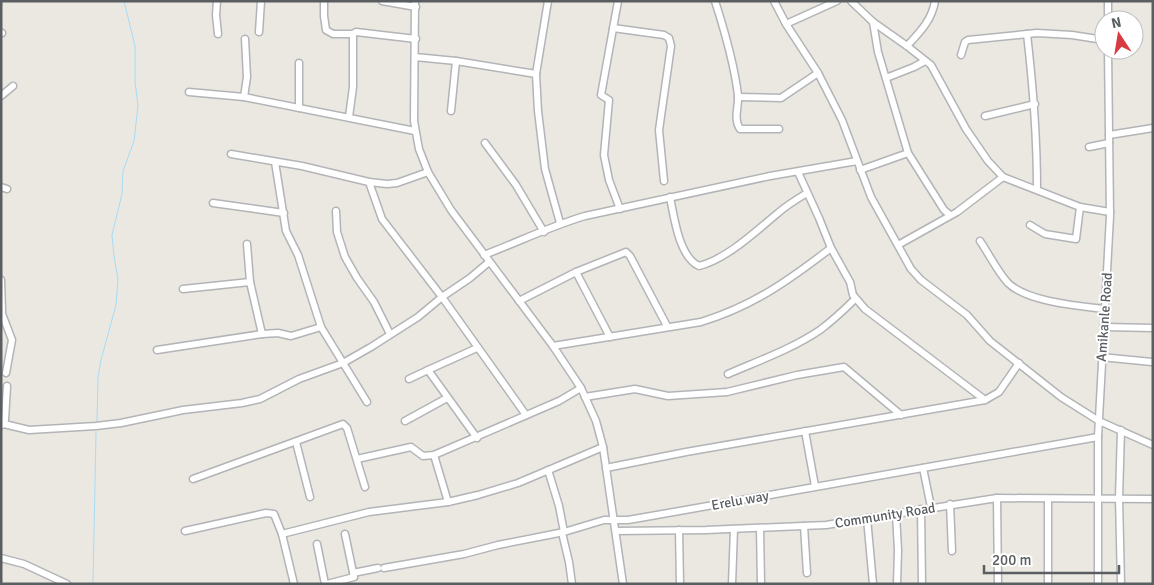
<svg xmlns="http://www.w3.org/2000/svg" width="1154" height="585" font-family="Signika,sans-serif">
  <rect width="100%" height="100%" fill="#ebe8e1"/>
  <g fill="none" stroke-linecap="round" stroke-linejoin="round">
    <g stroke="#a6dcf6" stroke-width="1">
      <polyline points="97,421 98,377 101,360 116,305 118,279 114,256 112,235 122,194 123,171 134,141 138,106 135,81 135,46 124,1"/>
      <polyline points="93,584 96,432"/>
    </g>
    <g stroke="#b2b4b7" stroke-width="9">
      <g id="minor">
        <polyline points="217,1 216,15 218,34"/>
        <polyline points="324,1 324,16 326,30 333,34 353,34"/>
        <polyline points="382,1 416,7"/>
        <polyline points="415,1 414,121 419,149 428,172 451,210 553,346 581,388 596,421 603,447 623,584"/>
        <polyline points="548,1 536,74 538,111 545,169 560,223"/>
        <polyline points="618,1 601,95 609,100 604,155 609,180 620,209"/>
        <path d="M715,1C725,32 734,63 738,95C739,106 733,119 740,129H779"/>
        <polyline points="774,1 786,24 818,73 842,120 871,197 911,269 921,280 967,315 990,341 1061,397 1099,421 1153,445"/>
        <polyline points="851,1 873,22 907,46 931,65 966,129 988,161 1003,177"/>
        <polyline points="1108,1 1108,20"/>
        <polyline points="873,22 878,52 908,153 944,210 950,215"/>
        <polyline points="786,24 837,1"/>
        <polyline points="613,28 664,35 669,38 671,46 659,130 664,181"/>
        <polyline points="259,32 261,1"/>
        <polyline points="1,33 2,33"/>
        <path d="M1027,34C1033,86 1037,137 1037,189"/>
        <path d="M907,46C920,32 932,20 935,1"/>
        <polyline points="961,55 965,42 968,40 1037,33 1072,35 1104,40"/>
        <polyline points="415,57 456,61 536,74"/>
        <polyline points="886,78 914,67 925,61"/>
        <polyline points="189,92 244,97 415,131"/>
        <polyline points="1,96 13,86"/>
        <polyline points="244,97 247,77 245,39"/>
        <polyline points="738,97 781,98 818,73"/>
        <polyline points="299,108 299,63"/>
        <polyline points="451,111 456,61"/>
        <polyline points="985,116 1035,104"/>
        <polyline points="349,117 353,87 353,34 356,32 416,39"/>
        <polyline points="1109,135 1153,128"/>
        <polyline points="485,143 516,185 544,232"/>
        <polyline points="1089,147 1109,143"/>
        <polyline points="231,154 302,166 369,182 387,184 397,183 428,172"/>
        <polyline points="275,162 286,231 298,255 321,327 367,402"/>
        <polyline points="860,170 908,153"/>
        <polyline points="798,172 819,218 831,248 850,282 853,295 865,309 985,400"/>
        <polyline points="369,182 382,219 442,297 526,415"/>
        <polyline points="1,187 7,189"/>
        <path d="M670,197C674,217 679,257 699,266C727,259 756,231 778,213C787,205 797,199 807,193"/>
        <polyline points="213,203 284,213"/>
        <polyline points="336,211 337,232 345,257 357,278 374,302 390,334"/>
        <polyline points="1030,225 1045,234 1076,239 1080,207"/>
        <path d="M980,241C989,254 997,271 1008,283C1027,302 1079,306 1105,309"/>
        <polyline points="247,244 250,282 262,334"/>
        <polyline points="898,245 957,212 1003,177 1080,207 1110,212"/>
        <path d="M484,255C518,242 551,226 585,216L770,176L857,161"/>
        <polyline points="576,272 610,337"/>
        <polyline points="1,280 2,311"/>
        <polyline points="183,289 250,282"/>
        <polyline points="519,301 576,272 626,252 630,256 667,326"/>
        <polyline points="1,311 12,340 6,373"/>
        <polyline points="1104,327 1153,328"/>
        <path d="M553,346L701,322C753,306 788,281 831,248"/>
        <polyline points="157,350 262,334 278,333 291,336 321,327"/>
        <polyline points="1101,357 1152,362"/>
        <path d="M728,374C758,361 792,349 820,330C832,321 844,310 855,299"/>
        <polyline points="409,379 428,370"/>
        <polyline points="585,397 635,389 668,396 727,392 797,375 844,367 901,415"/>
        <polyline points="405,421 447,398"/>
        <polyline points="4,424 29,430 96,426 121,423 183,410 242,403 260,399 299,379 343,363 371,347 418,317 442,297 470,278 489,262"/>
        <polyline points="2,425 5,420 7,386"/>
        <polyline points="1121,430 1119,498 1121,584"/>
        <polyline points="805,431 815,486"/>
        <polyline points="477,438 428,370 477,348"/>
        <polyline points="296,442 310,497"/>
        <polyline points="434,455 448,502"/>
        <polyline points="357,459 411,447 423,456 434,455 559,401 581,388"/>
        <polyline points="606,468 686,452 985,400 999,392 1019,363"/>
        <polyline points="923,468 931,507"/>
        <polyline points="548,470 559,506 564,532"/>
        <polyline points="193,479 343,424 347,428 365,487"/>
        <polyline points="997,498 998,584"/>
        <polyline points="950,504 952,551"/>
        <polyline points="921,509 922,584"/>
        <polyline points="896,514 898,550 897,584"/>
        <polyline points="867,518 873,584"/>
        <polyline points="804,526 807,573"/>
        <polyline points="760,528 761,584"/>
        <polyline points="679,530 680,584"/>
        <polyline points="185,531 266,513 274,514 282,534 369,512 448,502 478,495 518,483 603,447"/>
        <polyline points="616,531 706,530 826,525 997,498 1153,499"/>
        <polyline points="282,534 294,584"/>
        <polyline points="563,537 569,562 572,584"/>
        <polyline points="317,544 325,584"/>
        <polyline points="1,558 24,564 67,584"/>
        <polyline points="384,568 464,554 498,545 564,532 604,520 628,520 651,516 1098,437"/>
        <polyline points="353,573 378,568"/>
        <polyline points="327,584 354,577 345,534"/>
        <polyline points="732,584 734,529"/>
        <polyline points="1048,584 1048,499"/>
        <polyline points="1098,584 1098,437 1110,216 1108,50"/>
      </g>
    </g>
    <use href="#minor" stroke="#fff" stroke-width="6"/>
  </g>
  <g text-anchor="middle" stroke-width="4" stroke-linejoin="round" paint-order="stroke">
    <g font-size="14" fill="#5a5e61" stroke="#fff">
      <text transform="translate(1104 317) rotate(-86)" y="5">Amikanle Road</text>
      <text transform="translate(740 500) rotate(-10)" y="5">Erelu way</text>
      <text transform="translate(885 515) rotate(-9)" y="5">Community Road</text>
    </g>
  </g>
  <rect width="1154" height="585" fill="none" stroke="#5a5e61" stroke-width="5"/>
  <g transform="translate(1119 35) rotate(348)"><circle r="24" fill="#ffffff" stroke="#bdbfc0"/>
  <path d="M0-4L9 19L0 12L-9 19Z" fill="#d73b41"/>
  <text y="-8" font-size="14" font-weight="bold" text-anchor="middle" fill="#5a5e61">N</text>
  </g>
  <path d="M984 565v8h135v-8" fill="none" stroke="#5a5e61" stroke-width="2.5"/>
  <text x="992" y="565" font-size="15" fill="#5a5e61" stroke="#ffffff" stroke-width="4" paint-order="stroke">200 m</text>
</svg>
